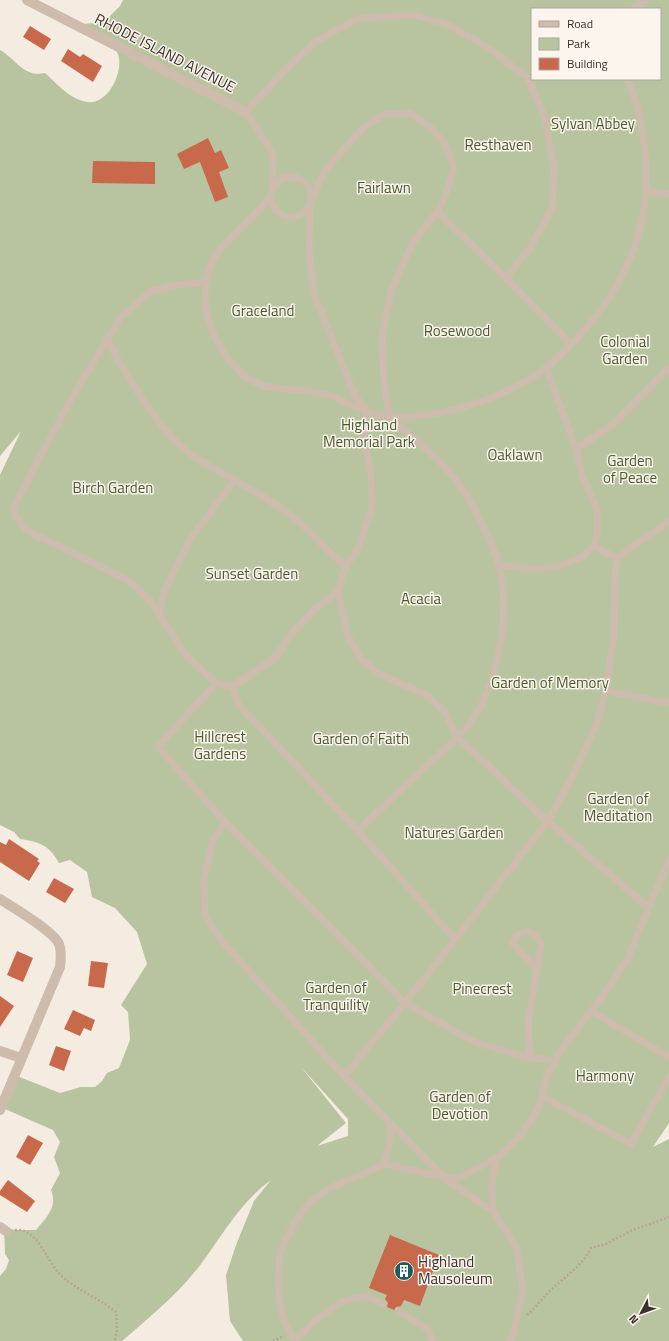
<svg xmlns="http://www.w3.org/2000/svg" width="669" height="1341" font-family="'Titillium Web',sans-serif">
  <rect width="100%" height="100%" fill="#f4ebe1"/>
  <path fill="#b8c4a0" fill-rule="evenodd" d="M123,0H669V1123L653,1147L669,1139V1341H243L230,1321L226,1275L236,1245L254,1201L271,1180C240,1203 223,1234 201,1264C178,1294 150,1317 122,1341H0V1276L6,1269L9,1260L5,1254L4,1227L15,1230H36C46,1217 58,1208 51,1190L60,1173L54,1157L60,1142L53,1130L5,1109L17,1076L60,1093L81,1087H95L102,1081L107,1073L119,1068L130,1040L128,1012L121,1005L147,964L137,932L115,908L92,897L87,872L70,860L59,863C49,845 40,842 20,839L14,832L0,825V475L21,431L0,456V50C16,59 24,78 45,73C57,84 70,99 87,102C108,106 126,69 117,52C114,46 91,30 84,24L104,22L120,6ZM532,9H660V79H532ZM301,1067L348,1119V1136L317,1146L346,1123Z"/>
  <g fill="#c8694b">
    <polygon points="30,26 51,39 44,50 23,37"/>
    <polygon points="68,49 80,57 83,54 102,66 93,82 61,61"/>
    <polygon points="208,138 215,153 221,150 229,168 219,172 228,197 215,202 200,162 184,169 177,154"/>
    <polygon points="93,161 155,162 155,184 92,183"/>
    <polygon points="9,839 39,859 37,861 40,863 29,881 0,862 0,842 6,845"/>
    <polygon points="54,878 74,889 65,903 46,892"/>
    <polygon points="17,951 33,958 23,982 7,975"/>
    <polygon points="91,961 108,963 104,988 88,986"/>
    <polygon points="0,996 14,1006 0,1027"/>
    <polygon points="73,1010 95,1020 91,1031 84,1028 80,1036 64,1029"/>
    <polygon points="56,1046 71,1051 64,1071 49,1065"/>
    <polygon points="28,1135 43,1143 30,1165 16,1157"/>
    <polygon points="8,1180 35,1201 27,1212 0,1195 0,1191"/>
    <polygon points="390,1235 439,1255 420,1306 404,1300 401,1306 396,1307 394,1310 387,1307 388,1303 385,1299 387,1295 369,1288"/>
  </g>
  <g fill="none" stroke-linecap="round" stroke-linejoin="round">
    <g stroke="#b9a596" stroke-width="2.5" stroke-dasharray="2 2" stroke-linecap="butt">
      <path d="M15,1230C37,1228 45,1257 57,1271C73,1289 97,1297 116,1312L117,1329L115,1341"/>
      <path d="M527,1315C534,1310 538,1303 544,1297C559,1280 581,1269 591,1248L606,1244L630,1231L669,1217"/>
      <polyline points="273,1341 282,1337"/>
    </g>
    <g stroke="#cdbbac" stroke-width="7">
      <polyline points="633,9 646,0"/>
      <circle cx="291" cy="197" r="20"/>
      <polyline points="645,191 669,194"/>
      <polyline points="437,212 506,278 571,345"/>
      <path d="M506,278L530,248L552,209L554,167L544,115L527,77L481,43L448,25L415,15L359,18L315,42L285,70L246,112C251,121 272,148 273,156C273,163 273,189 271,195C268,202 249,220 242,227C233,236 220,247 214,258C194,294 210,340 236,368C264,397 290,385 325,394C334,396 342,402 351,405C362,410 380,417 392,417C441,419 510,397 548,366C592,329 631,276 642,220C651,173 645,123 628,79"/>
      <path d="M106,338C128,377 155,428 192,455C218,473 247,485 273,503C285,511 299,521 309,531C322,543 331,556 346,566"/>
      <polyline points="576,449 614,424 669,368"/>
      <polyline points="234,481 190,539 165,589 159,614 186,656 216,683 158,747 225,822 405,1003 476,1043 523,1056 555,1061"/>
      <polyline points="594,546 617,558 669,521"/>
      <polyline points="499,565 532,569 557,567 582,557 594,546 597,533 597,509 582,475 576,449 546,367"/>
      <polyline points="159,614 150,600 131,582 26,530 16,518 14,506 69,403 120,318 150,292 176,285 205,282"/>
      <polyline points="216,683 232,687 275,658 290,635 315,609 338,591"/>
      <polyline points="232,687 239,705 358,831 454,938"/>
      <polyline points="606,691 669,703"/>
      <polyline points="225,822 213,839 204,878 205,914 220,939 344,1076 443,1177 458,1178 497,1158 523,1133 539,1106 547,1076 563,1047 601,999 628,958 669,859"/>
      <path d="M358,831C383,807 409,782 435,758C449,745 466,731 476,714C499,678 511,606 499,565C492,541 473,505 459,484C441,459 412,437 389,417L384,381L382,337L391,291L412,244L437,212L446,194L454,168L445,143L428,125L409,113L384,114L363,128L324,172L310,204L309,249L314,294L355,396L366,410L364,441L371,473L372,508L357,551L346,566L338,591L347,634L361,659L378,673L426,695L445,712L457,737L544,818L648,907"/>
      <polyline points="591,1011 669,1057"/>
      <path d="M530,1057L528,1022L541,944L536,935L525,931L517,936L513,943C520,953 530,959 536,970"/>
      <polyline points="344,1076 405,1003 548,821 573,776 597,723 606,691 614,634 615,577 617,558"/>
      <polyline points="542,1096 631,1144 669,1077"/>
      <polyline points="497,1158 492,1183 493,1211 517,1249 523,1291 513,1336 509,1341"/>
      <polyline points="384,1164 443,1177 493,1211"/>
      <polyline points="399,1311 428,1329 432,1341"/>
      <polyline points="295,1340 315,1321 341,1302 365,1296 383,1304"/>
      <path d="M296,1341C279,1322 278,1293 279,1269C280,1264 279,1258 280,1254C284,1239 302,1209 313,1200C334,1182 361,1177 384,1164L390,1143V1124"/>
    </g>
    <g stroke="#cdbbac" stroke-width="10">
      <polyline points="27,0 246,112"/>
      <path d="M0,899C15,909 49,928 58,942C62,949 61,959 60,967L0,1110"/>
      <polyline points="0,1051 21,1058"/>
      <polyline points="0,1227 6,1231"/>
    </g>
  </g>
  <defs>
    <g id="building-disc" transform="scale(1)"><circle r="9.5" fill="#1f5a5e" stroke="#fbf5ee"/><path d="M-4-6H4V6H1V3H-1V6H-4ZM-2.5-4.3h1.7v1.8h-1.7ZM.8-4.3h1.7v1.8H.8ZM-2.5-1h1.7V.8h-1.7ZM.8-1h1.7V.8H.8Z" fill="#fff"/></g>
  </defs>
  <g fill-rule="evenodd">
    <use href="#building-disc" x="404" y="1271"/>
  </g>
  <g text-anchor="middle" stroke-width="3" stroke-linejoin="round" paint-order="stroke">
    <g font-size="15" fill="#3b302b" stroke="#fbf5ee">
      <text transform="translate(165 53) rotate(27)" y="5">RHODE ISLAND AVENUE</text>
    </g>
    <g font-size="15" fill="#4a5a2e" stroke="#fbf5ee">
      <text x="593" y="129">Sylvan Abbey</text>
      <text x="498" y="150">Resthaven</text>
      <text x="384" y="193">Fairlawn</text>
      <text x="263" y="316">Graceland</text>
      <text x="457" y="336">Rosewood</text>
      <text x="625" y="347">Colonial<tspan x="625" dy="17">Garden</tspan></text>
      <text x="369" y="430">Highland<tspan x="369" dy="17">Memorial Park</tspan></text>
      <text x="515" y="460">Oaklawn</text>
      <text x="630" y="466">Garden<tspan x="630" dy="17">of Peace</tspan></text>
      <text x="113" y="493">Birch Garden</text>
      <text x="252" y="579">Sunset Garden</text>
      <text x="421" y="604">Acacia</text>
      <text x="550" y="688">Garden of Memory</text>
      <text x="220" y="742">Hillcrest<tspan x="220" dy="17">Gardens</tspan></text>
      <text x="361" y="744">Garden of Faith</text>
      <text x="618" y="804">Garden of<tspan x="618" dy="17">Meditation</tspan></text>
      <text x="454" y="838">Natures Garden</text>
      <text x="336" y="993">Garden of<tspan x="336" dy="17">Tranquility</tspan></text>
      <text x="482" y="994">Pinecrest</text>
      <text x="605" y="1081">Harmony</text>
      <text x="460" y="1102">Garden of<tspan x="460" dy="17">Devotion</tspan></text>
    </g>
    <g font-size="15" fill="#3b302b" stroke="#fbf5ee" text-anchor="start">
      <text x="418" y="1267">Highland<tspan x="418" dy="17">Mausoleum</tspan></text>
    </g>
  </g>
  <rect x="531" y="8" width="130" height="72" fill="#fbf5ee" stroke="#aea6a0"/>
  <rect x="539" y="21" width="20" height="6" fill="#cdbbac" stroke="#aea6a0"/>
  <text x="567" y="28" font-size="12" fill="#3b302b">Road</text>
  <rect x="539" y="38" width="20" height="12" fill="#b8c4a0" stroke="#aea6a0"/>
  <text x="567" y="48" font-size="12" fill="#3b302b">Park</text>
  <rect x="539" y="58" width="20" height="12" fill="#c8694b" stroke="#aea6a0"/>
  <text x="567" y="68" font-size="12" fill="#3b302b">Building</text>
  <g transform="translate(641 1313) rotate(229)" stroke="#fbf5ee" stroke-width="3" paint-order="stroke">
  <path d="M0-3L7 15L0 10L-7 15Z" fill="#3b302b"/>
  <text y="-6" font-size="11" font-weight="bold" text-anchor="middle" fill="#3b302b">N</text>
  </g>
</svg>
